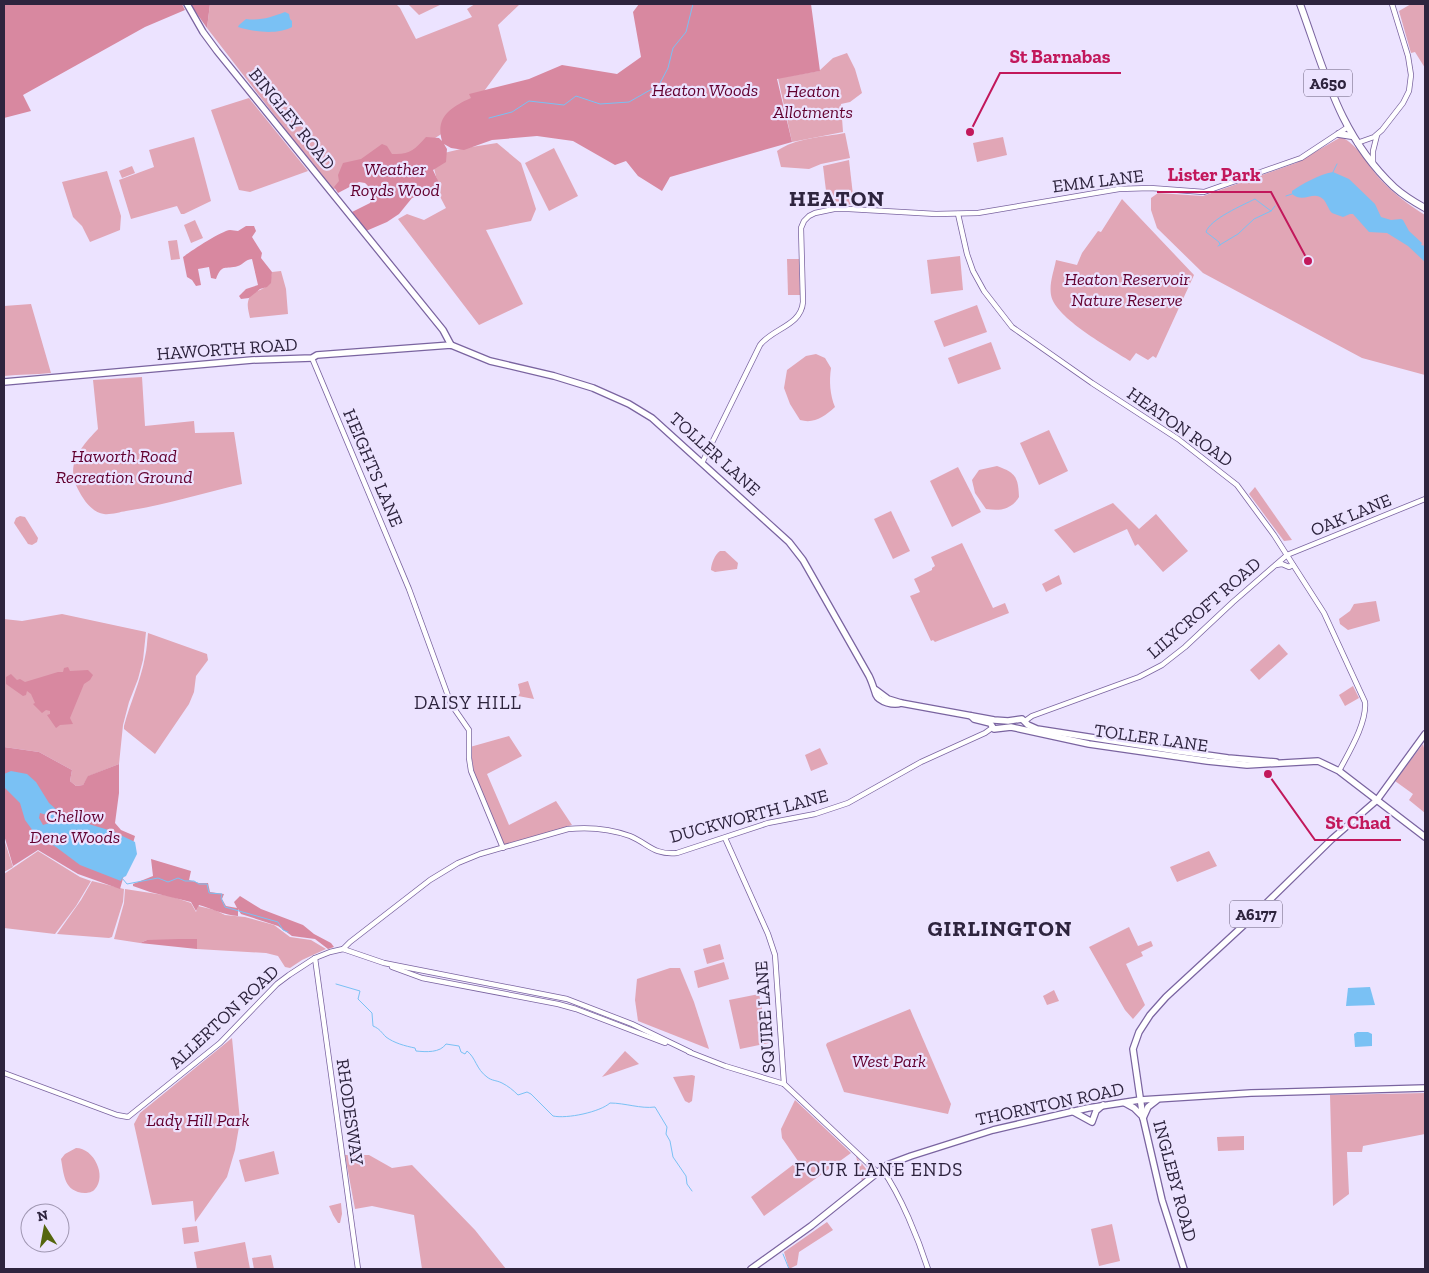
<svg xmlns="http://www.w3.org/2000/svg" width="1429" height="1273" font-family="'Zilla Slab',serif">
  <rect width="100%" height="100%" fill="#ece3ff"/>
  <g fill="#e1a6b6">
    <polygon points="210,4 396,4 400,8 416,39 472,17 467,9 475,4 520,4 498,25 507,60 462,121 405,157 399,157 332,190 207,28"/>
    <polygon points="408,4 442,4 419,15"/>
    <polygon points="1411,4 1425,4 1425,68 1415,52 1411,53 1399,11"/>
    <polygon points="847,53 855,69 862,93 850,102 841,104 843,132 792,142 778,78 819,71 833,58"/>
    <polygon points="249,98 308,171 250,192 239,190 211,110"/>
    <path d="M845,133L850,158L821,164L809,169L781,167L777,151C795,138 823,137 845,133Z"/>
    <polygon points="194,137 211,201 184,214 181,214 177,206 131,219 119,180 154,167 149,150"/>
    <polygon points="1003,137 1007,155 977,162 973,143"/>
    <path d="M1341,137C1359,145 1368,166 1381,180C1394,194 1409,205 1425,215V375L1362,358L1203,273L1157,228L1151,210V198L1158,193L1203,196L1296,163Z"/>
    <polygon points="497,143 521,163 536,209 531,221 486,230 523,304 479,325 398,219 407,214 424,220 446,208 435,187 438,185 434,168 444,153 465,148"/>
    <polygon points="554,148 578,196 549,211 525,163"/>
    <polygon points="849,160 854,204 828,207 823,166"/>
    <polygon points="132,166 135,173 122,178 119,171"/>
    <polygon points="107,171 121,216 120,230 90,242 82,226 73,217 62,182"/>
    <path d="M1122,199L1194,275L1156,358L1153,356L1148,360L1136,353L1130,361C1110,348 1055,318 1051,295C1049,283 1054,271 1056,260L1077,265L1082,253L1098,231L1101,232Z"/>
    <polygon points="195,220 203,238 191,243 184,225"/>
    <polygon points="177,240 180,259 171,260 168,241"/>
    <polygon points="960,256 963,290 931,294 927,260"/>
    <polygon points="787,259 799,259 800,295 788,295"/>
    <path d="M281,271L286,289L288,314L250,318C249,313 247,307 248,302C251,285 269,297 272,272Z"/>
    <path d="M31,304L51,373C35,375 20,374 4,376V306Z"/>
    <polygon points="977,305 987,332 944,347 934,321"/>
    <polygon points="991,342 1001,369 958,384 948,358"/>
    <path d="M816,354L825,358L831,368C829,381 830,395 835,407C824,417 814,424 800,420L790,404L784,388L787,370L806,356Z"/>
    <path d="M142,377L145,426L194,421L195,433L234,432L242,484C204,493 165,505 126,511C120,512 110,515 104,514C90,512 81,496 76,485C66,462 84,444 98,429L93,380Z"/>
    <polygon points="1049,430 1068,471 1039,485 1020,443"/>
    <path d="M997,466C1016,473 1018,477 1019,497C1011,510 1000,511 986,509L975,493L972,480L979,470Z"/>
    <polygon points="958,467 981,512 952,527 930,481"/>
    <polygon points="1255,487 1292,540 1284,541 1249,494"/>
    <polygon points="1113,503 1139,529 1156,514 1188,551 1163,572 1138,544 1135,546 1127,529 1074,553 1054,530"/>
    <polygon points="891,511 910,551 893,559 874,519"/>
    <polygon points="20,516 25,517 38,538 37,542 32,545 28,544 14,523 16,518"/>
    <polygon points="962,543 993,608 1005,603 1009,613 935,642 933,640 931,641 910,596 920,592 914,579 932,570 932,568 935,566 931,557"/>
    <path d="M720,551H725L738,563L737,569L715,572L711,570C711,564 715,554 720,551Z"/>
    <polygon points="1059,575 1062,584 1046,592 1042,584"/>
    <polygon points="1376,601 1380,621 1348,630 1340,624 1339,619 1350,611 1354,604"/>
    <polygon points="62,614 146,632 143,660 138,679 129,702 123,725 119,764 89,776 83,785 76,786 70,781 72,770 39,752 4,747 4,619 22,621"/>
    <path d="M148,633L207,654L208,660L196,676L194,692L189,704L155,754L124,729V726C130,703 141,680 145,657C147,649 147,641 148,633Z"/>
    <polygon points="1279,644 1288,654 1259,680 1250,670"/>
    <polygon points="528,681 534,699 518,696 520,693 518,684"/>
    <polygon points="1353,686 1359,698 1345,706 1339,695"/>
    <polygon points="509,736 522,756 487,774 509,825 556,801 572,825 504,847 474,773 470,747"/>
    <polygon points="1423,744 1425,752 1425,813 1409,800 1413,794 1395,781"/>
    <polygon points="820,748 828,764 811,771 805,755"/>
    <polygon points="4,839 13,867 4,872"/>
    <polygon points="38,851 80,877 91,881 76,906 55,934 4,928 4,874"/>
    <polygon points="1209,851 1217,866 1177,882 1170,867"/>
    <polygon points="92,881 124,889 123,902 112,937 109,938 57,934 81,900"/>
    <polygon points="125,889 170,896 191,903 196,912 198,906 215,910 225,915 245,917 274,925 290,937 311,940 326,949 302,960 290,968 285,967 278,956 266,953 197,949 197,940 147,940 140,943 114,939 124,903"/>
    <polygon points="1129,927 1138,946 1151,941 1153,946 1141,952 1143,956 1126,964 1145,1005 1133,1019 1125,1010 1089,947"/>
    <polygon points="720,944 724,959 707,964 703,949"/>
    <polygon points="724,962 729,979 698,988 694,971"/>
    <polygon points="670,968 680,968 694,1002 709,1049 638,1021 635,1000 637,979"/>
    <polygon points="1054,990 1059,1001 1047,1005 1043,996"/>
    <polygon points="759,994 769,1043 740,1049 729,1000"/>
    <polygon points="910,1009 951,1104 948,1114 844,1092 826,1045 827,1043"/>
    <polygon points="232,1038 240,1121 235,1150 227,1177 195,1222 193,1201 152,1205 134,1124 140,1113"/>
    <polygon points="625,1051 639,1064 602,1077"/>
    <polygon points="692,1075 695,1076 692,1101 689,1103 685,1101 673,1077"/>
    <polygon points="1425,1093 1425,1134 1363,1146 1362,1152 1347,1152 1349,1194 1333,1206 1330,1095"/>
    <polygon points="795,1100 851,1153 764,1216 751,1197 798,1161 782,1138 781,1129"/>
    <polygon points="1244,1136 1244,1150 1218,1151 1217,1137"/>
    <path d="M76,1148C94,1148 107,1176 95,1189C93,1192 88,1193 85,1193C64,1192 64,1175 61,1159L65,1154Z"/>
    <polygon points="274,1151 279,1174 245,1182 239,1160"/>
    <polygon points="345,1155 369,1155 392,1168 412,1165 475,1230 506,1269 422,1269 414,1215 372,1206 355,1209"/>
    <polygon points="856,1156 870,1174 862,1181"/>
    <polygon points="341,1203 342,1214 340,1223 338,1223 333,1215 329,1206"/>
    <polygon points="827,1222 833,1230 799,1252 797,1265 789,1269 784,1252"/>
    <polygon points="1112,1224 1120,1261 1099,1266 1091,1229"/>
    <polygon points="197,1226 199,1242 184,1244 182,1228"/>
    <polygon points="245,1242 250,1269 197,1269 194,1252"/>
    <polygon points="271,1255 274,1269 254,1269 252,1258"/>
  </g>
  <g fill="#d888a0">
    <polygon points="4,4 182,4 185,10 145,27 23,95 31,111 4,118"/>
    <polygon points="190,4 210,4 207,28"/>
    <path d="M639,4H811L820,71L777,79L792,142L670,177L662,191L638,176L626,161L615,165L573,141L537,136L492,140L464,150L451,148L444,144L447,149L446,162L433,170L439,183L438,187L412,198L399,214L387,222L366,231L352,212L370,203C373,194 372,189 365,183L359,182L338,193L334,187L339,181L338,175L343,163L361,159L382,144L387,146L392,154C410,155 414,150 426,137L439,138L442,141C435,117 451,107 471,98L469,94L529,79L562,65L617,74L641,57L633,12Z"/>
    <path d="M246,226H254L256,231L252,237L262,253L261,258L272,272L271,283L267,287L260,289L249,298L241,299L239,296L246,289L258,285L252,259C244,260 244,264 238,266C225,270 222,263 216,279L211,278L209,267L198,269L201,285L196,286L192,280L187,277L183,257C191,251 221,231 230,230C233,230 235,231 238,231Z"/>
    <polygon points="68,667 70,671 88,670 93,675 90,680 84,684 70,718 73,724 60,725 56,728 47,715 50,714 50,711 46,710 42,713 33,704 35,703 31,694 27,691 26,695 23,696 6,684 6,677 11,674 17,680 20,679 25,682 58,672 63,672 64,668"/>
    <polygon points="4,747 39,752 72,770 70,781 76,786 83,785 88,776 119,764 119,793 115,823 121,830 135,836 120,889 78,874 38,850 13,866 4,835"/>
    <path d="M151,859L191,871L189,880L199,883H208L210,892L224,894L222,899L226,906L237,908L234,902L240,896L261,909L303,925L314,934L331,943L334,947L328,949L315,939L292,936L278,926L241,914L238,909V916C225,915 212,909 199,905L196,911L191,902L150,892L133,886V884L153,876Z"/>
    <polygon points="179,939 197,939 197,949 140,943 147,940"/>
  </g>
  <g fill="#7ac1f4" fill-rule="evenodd">
    <path d="M285,12L289,14L290,19L292,21V27C278,35 253,32 238,27L239,25L246,19C260,21 272,17 285,12Z"/>
    <path d="M1333,172L1349,179L1375,204L1381,217L1391,220L1401,219L1403,220L1409,231L1422,243L1421,245L1425,246V262L1408,246L1387,233L1369,232L1353,214H1350L1343,217L1332,213C1328,209 1327,203 1323,199C1313,190 1304,204 1292,194V191C1304,183 1318,175 1333,172Z"/>
    <path d="M11,771L27,774L36,782L49,803L65,817L112,831L135,842L137,854L126,876L122,878L121,881L80,865L56,847L36,835L25,820L20,803L5,788L4,774ZM40,813L47,815L50,821L49,823L43,825L39,818Z"/>
    <polygon points="1370,987 1375,1005 1346,1006 1348,988"/>
    <polygon points="1357,1032 1368,1032 1372,1034 1372,1046 1355,1047 1354,1034"/>
  </g>
  <g fill="none" stroke-linecap="round" stroke-linejoin="round">
    <g stroke="#7ac1f4" stroke-width="1">
      <polyline points="489,118 512,112 529,101 564,105 576,96 600,104 629,102 659,85 668,68 673,48 686,32 693,4"/>
      <polyline points="1333,172 1337,164"/>
      <polyline points="1286,196 1292,194"/>
      <path d="M1220,245L1219,242L1206,232C1210,219 1243,205 1255,199L1271,211"/>
      <polyline points="1218,246 1238,234 1254,219 1271,211 1275,206"/>
      <polyline points="122,878 127,884 158,878 168,882 178,878 185,881 194,881 199,884 207,884 209,893 222,894 221,898 225,907 278,922 283,930 288,932"/>
      <path d="M336,984L360,991L358,999L372,1013L373,1026C380,1029 381,1032 386,1037C394,1043 405,1046 415,1048L416,1051C426,1052 440,1053 446,1044L459,1046L461,1052L465,1054L467,1051C476,1058 476,1069 487,1077C492,1081 496,1080 502,1083C508,1086 513,1090 518,1095L527,1092L531,1094L553,1116C567,1119 600,1112 610,1103C625,1103 641,1109 655,1107L667,1127L666,1134L670,1141L673,1157L686,1176L687,1184L692,1191"/>
      <polyline points="783,1254 789,1269"/>
    </g>
    <g stroke="#7a64a0" stroke-width="6">
      <g id="minor">
        <polyline points="1357,143 1374,137 1382,130 1403,103 1409,91 1411,75 1408,56 1392,4"/>
        <polyline points="1373,163 1373,151 1377,135"/>
        <path d="M958,214L967,254L973,271L984,291L1012,327L1092,383L1178,439L1237,485L1274,535L1324,613L1365,702C1367,723 1349,752 1339,771"/>
        <polyline points="312,358 409,589 451,704 469,730 469,758 471,771 503,848"/>
        <path d="M702,463L760,345C773,328 801,326 803,302L801,228L804,221L809,216L815,213L834,209H849L936,214L978,213L1119,189L1150,188L1204,192L1301,158L1348,127"/>
        <polyline points="1276,565 1282,564 1289,567 1293,565"/>
        <polyline points="1025,721 1032,716 1139,677 1162,665 1185,647 1233,602 1287,555 1425,499"/>
        <polyline points="725,838 768,934 775,955 784,1084"/>
        <path d="M343,949L350,942L430,880L458,863L480,854L568,829C588,827 611,829 630,836C649,844 653,855 677,853L768,823L815,814L848,803L921,762L985,733L992,728"/>
        <polyline points="315,958 358,1269"/>
        <polyline points="392,967 422,978 558,1004 576,1009 665,1043"/>
        <polyline points="689,1052 725,1066 784,1084 877,1172"/>
        <polyline points="4,1073 117,1115 128,1117 220,1043 277,984 289,975 315,958 330,952 343,949 384,963 567,999 632,1024 690,1052"/>
        <path d="M882,1169C901,1196 918,1238 928,1269"/>
      </g>
    </g>
    <g stroke="#7a64a0" stroke-width="8">
      <g id="major">
        <polyline points="187,4 203,32 217,51 443,330 451,345"/>
        <path d="M4,382L252,360L312,358L317,355L451,345L490,361L554,376L593,388L629,404L652,418L789,542L803,560L869,676C872,682 874,689 876,695C879,702 894,706 901,703"/>
        <polyline points="876,690 888,699 901,703 994,720 1008,721 1022,719 1028,725 1037,729 1178,751 1228,758 1276,762"/>
        <polyline points="971,716 974,719 990,723 994,729 1011,727 1089,744 1207,761 1247,765 1318,761 1339,771 1425,837"/>
        <polyline points="1125,1103 1134,1108 1143,1117"/>
        <polyline points="1072,1111 1092,1122 1096,1111 1103,1105"/>
        <polyline points="1143,1118 1148,1107 1157,1100"/>
        <polyline points="751,1269 811,1226 887,1165 911,1156 993,1130 1088,1108 1140,1100 1251,1093 1425,1088"/>
        <polyline points="1184,1269 1162,1200 1143,1118 1133,1049 1139,1032 1150,1015 1166,997 1245,924 1332,839 1377,800 1425,734"/>
      </g>
    </g>
    <g stroke="#7a64a0" stroke-width="8">
      <g id="highway">
        <path d="M1300,4C1325,72 1339,135 1394,187C1403,195 1414,202 1425,208"/>
        <polyline points="1339,134 1352,136"/>
      </g>
    </g>
    <use href="#minor" stroke="#fff" stroke-width="4.5"/>
    <use href="#major" stroke="#fff" stroke-width="5.5"/>
    <use href="#highway" stroke="#fff" stroke-width="6"/>
  </g>
  <g text-anchor="middle" stroke-width="4.5" stroke-linejoin="round" paint-order="stroke">
    <g fill="#ece3ff" stroke="#675d78" stroke-width="1">
      <rect x="1304" y="69.5" width="48" height="27" rx="4"/>
      <rect x="1230" y="900.5" width="52" height="27" rx="4"/>
    </g>
    <g font-size="16" font-weight="bold" fill="#2e243e">
      <text x="1328" y="89">A650</text>
      <text x="1256" y="920">A6177</text>
    </g>
    <g font-size="18" font-style="italic" fill="#62002f" stroke="#ece3ff">
      <text x="705" y="96">Heaton Woods</text>
      <text x="813" y="97">Heaton<tspan x="813" dy="21">Allotments</tspan></text>
      <text x="395" y="175">Weather<tspan x="395" dy="21">Royds Wood</tspan></text>
      <text x="1127" y="285">Heaton Reservoir<tspan x="1127" dy="21">Nature Reserve</tspan></text>
      <text x="124" y="462">Haworth Road<tspan x="124" dy="21">Recreation Ground</tspan></text>
      <text x="75" y="822">Chellow<tspan x="75" dy="21">Dene Woods</tspan></text>
      <text x="889" y="1067">West Park</text>
      <text x="198" y="1126">Lady Hill Park</text>
    </g>
    <g font-size="18" fill="#2e243e" stroke="#ece3ff">
      <text transform="translate(292 119) rotate(51)" y="6">BINGLEY ROAD</text>
      <text transform="translate(1098 181) rotate(-7)" y="6">EMM LANE</text>
      <text transform="translate(227 349) rotate(-4)" y="6">HAWORTH ROAD</text>
      <text transform="translate(1180 427) rotate(35)" y="6">HEATON ROAD</text>
      <text transform="translate(715 454) rotate(42)" y="6">TOLLER LANE</text>
      <text transform="translate(373 468) rotate(67)" y="6">HEIGHTS LANE</text>
      <text transform="translate(1351 515) rotate(-22)" y="6">OAK LANE</text>
      <text transform="translate(1204 608) rotate(-41)" y="6">LILYCROFT ROAD</text>
      <text transform="translate(1151 738) rotate(8)" y="6">TOLLER LANE</text>
      <text transform="translate(749 816) rotate(-15)" y="6">DUCKWORTH LANE</text>
      <text transform="translate(224 1017) rotate(-43)" y="6">ALLERTON ROAD</text>
      <text transform="translate(765 1017) rotate(-94)" y="6">SQUIRE LANE</text>
      <text transform="translate(1050 1104) rotate(-12)" y="6">THORNTON ROAD</text>
      <text transform="translate(350 1112) rotate(82)" y="6">RHODESWAY</text>
      <text transform="translate(1175 1181) rotate(75)" y="6">INGLEBY ROAD</text>
    </g>
    <g font-size="19" letter-spacing="1" fill="#2e243e" stroke="#ece3ff">
      <text x="468" y="709">DAISY HILL</text>
      <text x="879" y="1176">FOUR LANE ENDS</text>
    </g>
    <g font-size="22" font-weight="bold" letter-spacing="1" fill="#2e243e" stroke="#ece3ff">
      <text x="837" y="206">HEATON</text>
      <text x="1000" y="936">GIRLINGTON</text>
    </g>
  </g>
  <path fill="none" stroke="#c2185b" stroke-width="2" d="M970 132L1000 73H1121M1308 261L1271 192H1157M1268 774L1315 840H1401"/>
  <g fill="#c2185b" stroke="#ece3ff" stroke-width="2">
    <circle cx="970" cy="132" r="5"/>
    <circle cx="1308" cy="261" r="5"/>
    <circle cx="1268" cy="774" r="5"/>
  </g>
  <g font-size="19" text-anchor="middle" font-weight="bold" fill="#c2185b" stroke="#ece3ff" stroke-width="4.5" stroke-linejoin="round" paint-order="stroke">
    <text x="1060" y="63">St Barnabas</text>
    <text x="1214" y="181">Lister Park</text>
    <text x="1358" y="829">St Chad</text>
  </g>
  <rect width="1429" height="1273" fill="none" stroke="#2e243e" stroke-width="10"/>
  <g transform="translate(45 1228) rotate(349)"><circle r="24" fill="#ece3ff" stroke="#a097b2"/>
  <path d="M0-4L9 19L0 12L-9 19Z" fill="#55660e"/>
  <text y="-8" font-size="14" font-weight="bold" text-anchor="middle" fill="#2e243e">N</text>
  </g>
</svg>
